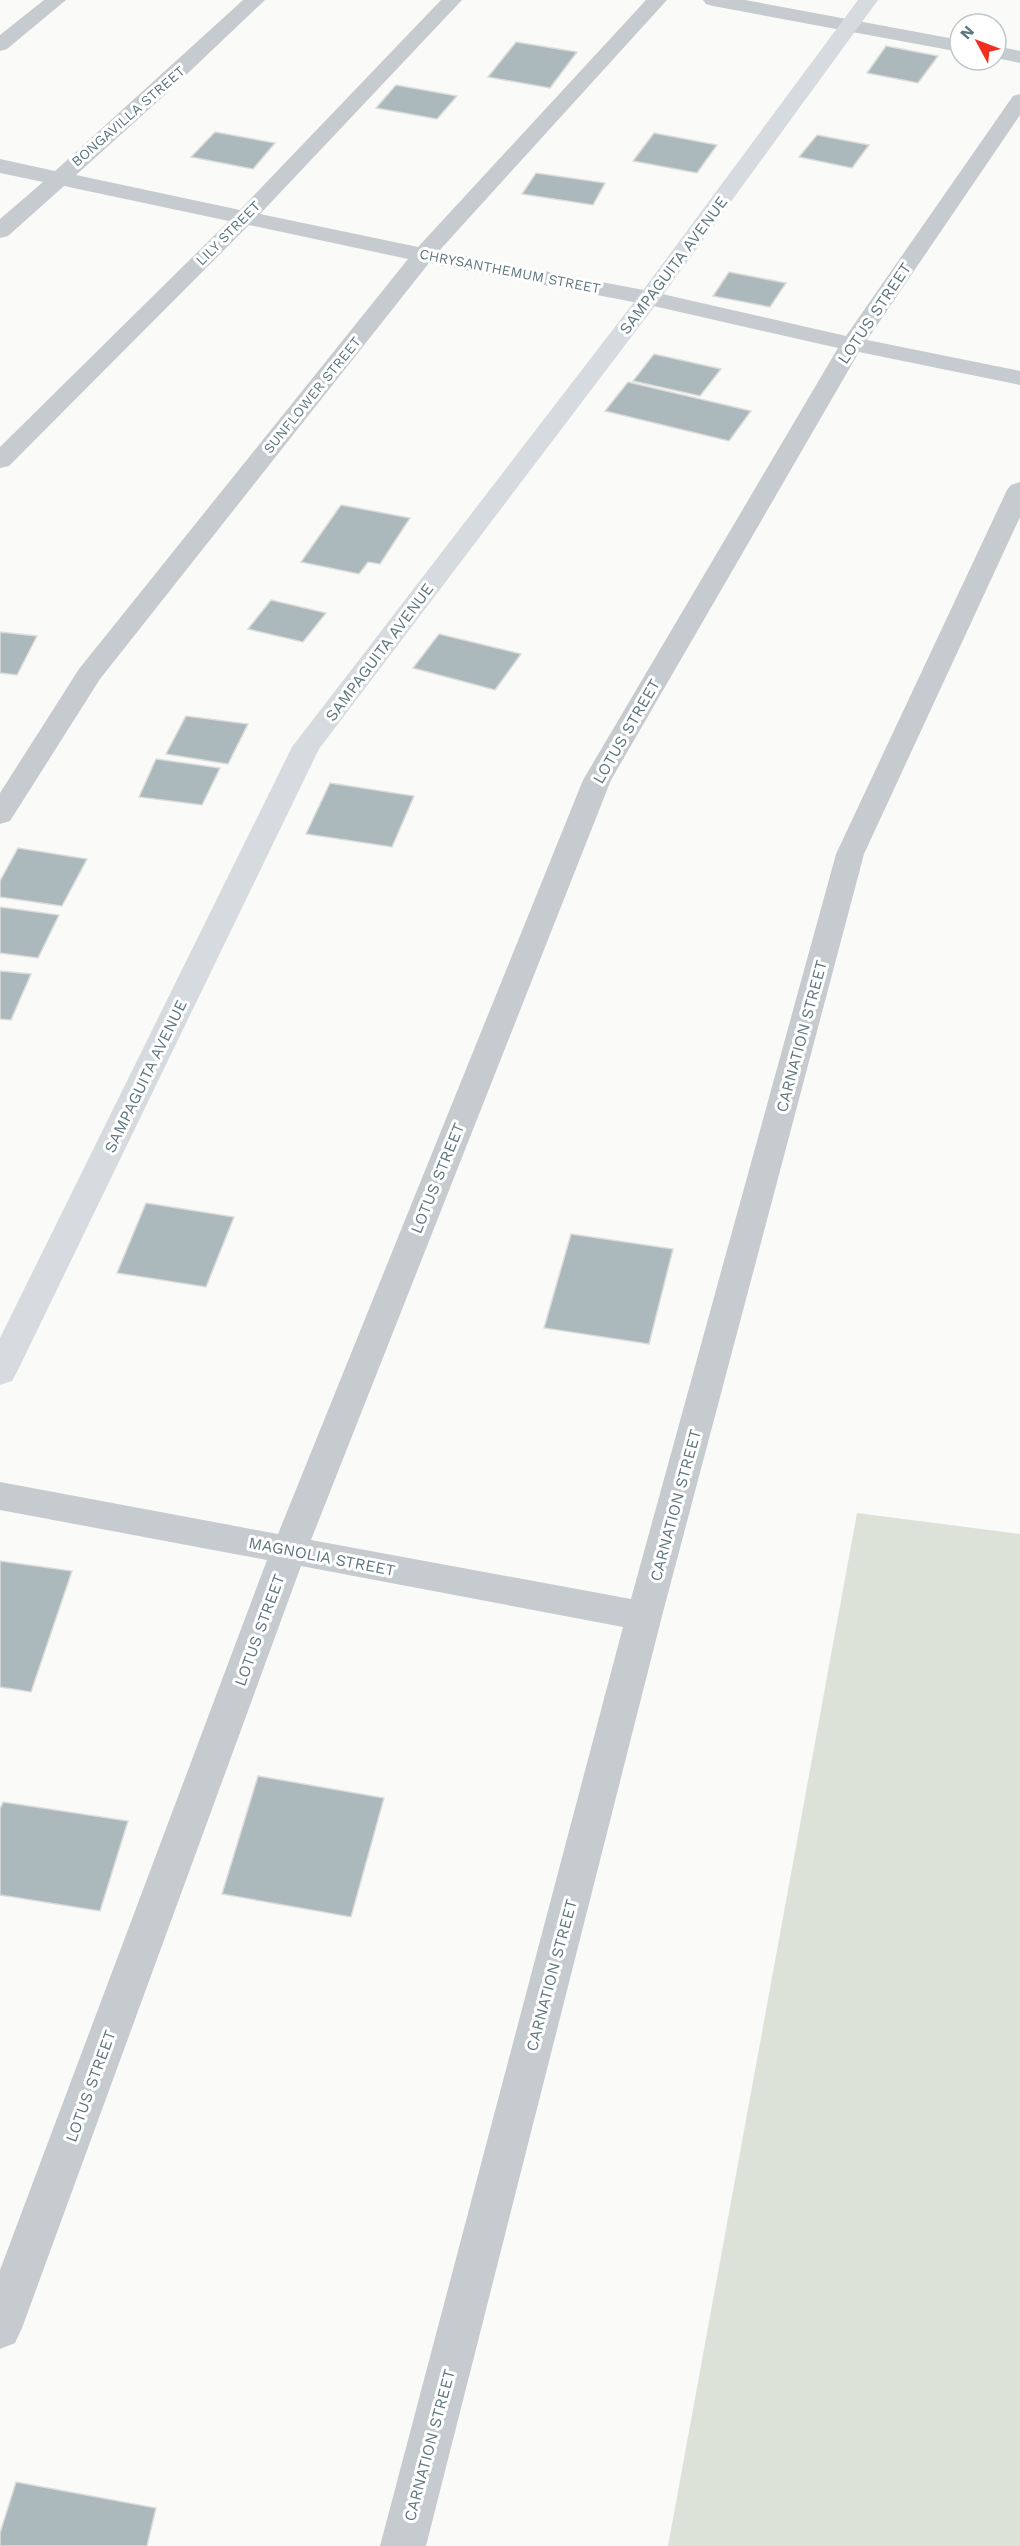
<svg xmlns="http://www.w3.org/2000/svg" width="1020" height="2546" font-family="'Work Sans',sans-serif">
  <rect width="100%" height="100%" fill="#fafaf8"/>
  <polygon fill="#dde2d8" points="857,1513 1020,1534 1020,2546 668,2546"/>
  <g fill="#abb8bc" stroke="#dcdcda" stroke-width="1.5">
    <polygon points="516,42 577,52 550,88 488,77"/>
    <polygon points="886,46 938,56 918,83 867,73"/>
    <polygon points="396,85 457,96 437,119 376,108"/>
    <polygon points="215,132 275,143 253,169 191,157"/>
    <polygon points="654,133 717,145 697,173 633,161"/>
    <polygon points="817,135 869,145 852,168 799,157"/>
    <polygon points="536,173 605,183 593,205 522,194"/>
    <polygon points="729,272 786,283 770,307 713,296"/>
    <polygon points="654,354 721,369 700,396 633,381"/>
    <polygon points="628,382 751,411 729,441 605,411"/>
    <polygon points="341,505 410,518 380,564 368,562 359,574 301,562"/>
    <polygon points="271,600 326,613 303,642 248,629"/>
    <polygon points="0,632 37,636 17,675 0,673"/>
    <polygon points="439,634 521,654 495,690 413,668"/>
    <polygon points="186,716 248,724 228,764 166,754"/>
    <polygon points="156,759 220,768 202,805 139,797"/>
    <polygon points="330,783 414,796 392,847 306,834"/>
    <polygon points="18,848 87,859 62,906 0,897 0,881"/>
    <polygon points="0,907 59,915 38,958 0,953"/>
    <polygon points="0,971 31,974 11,1020 0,1019"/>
    <polygon points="146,1203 234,1217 206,1287 117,1273"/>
    <polygon points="571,1234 673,1249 649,1344 544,1328"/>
    <polygon points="0,1561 72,1571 31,1692 0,1687"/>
    <polygon points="258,1776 384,1798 351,1917 222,1894"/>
    <polygon points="3,1802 128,1821 100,1911 0,1895 0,1809"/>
    <polygon points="16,2482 156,2508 147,2546 0,2546 0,2533"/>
  </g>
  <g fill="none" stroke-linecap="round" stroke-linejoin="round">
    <g fill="#c5cbce" fill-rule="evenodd">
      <polygon points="44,0 66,0 7,49 0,51 0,35"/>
      <polygon points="243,0 265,0 167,93 76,175 240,210 441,0 462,0 260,214 418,247 646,0 667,0 439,251 649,291 846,336 1013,96 1020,94 1020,115 867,340 1020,371 1020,385 859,352 611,780 311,1540 631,1599 836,854 1007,490 1011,485 1020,482 1020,517 864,854 662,1616 426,2546 380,2546 623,1627 301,1566 22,2328 15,2343 0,2349 0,2270 267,1560 0,1510 0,1482 278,1534 583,780 838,348 649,305 429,263 100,679 10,821 0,824 0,793 79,669 408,259 249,225 9,466 0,468 0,447 229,221 64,186 8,236 0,238 0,219 43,182 0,173 0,159 55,171"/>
      <polygon points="703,0 745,0 960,40 960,52 713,6 706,4"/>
      <polygon points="996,46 1020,51 1020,63 996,58"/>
    </g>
    <polygon fill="#d5dbde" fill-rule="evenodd" points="858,0 878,0 657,303 319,749 17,1372 12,1381 0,1385 0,1338 292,747 641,293"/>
  </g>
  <g text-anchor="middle" stroke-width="6" stroke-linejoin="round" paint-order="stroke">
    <g font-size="14" fill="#5e767f" stroke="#fff">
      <text transform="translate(128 116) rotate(-41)" y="5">BONGAVILLA STREET</text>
      <text transform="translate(228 233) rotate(-45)" y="5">LILY STREET</text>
      <text transform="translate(510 271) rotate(11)" y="5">CHRYSANTHEMUM STREET</text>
      <text transform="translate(312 395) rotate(-51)" y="5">SUNFLOWER STREET</text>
    </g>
    <g font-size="16" fill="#5e767f" stroke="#fff">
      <text transform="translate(673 265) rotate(-53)" y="6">SAMPAGUITA AVENUE</text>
      <text transform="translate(874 313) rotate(-56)" y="6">LOTUS STREET</text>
      <text transform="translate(379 652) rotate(-53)" y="6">SAMPAGUITA AVENUE</text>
      <text transform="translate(626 731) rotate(-60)" y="6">LOTUS STREET</text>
      <text transform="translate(801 1036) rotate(-75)" y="6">CARNATION STREET</text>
      <text transform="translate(145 1076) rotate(-64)" y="6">SAMPAGUITA AVENUE</text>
      <text transform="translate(437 1178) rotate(-68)" y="6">LOTUS STREET</text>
      <text transform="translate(675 1505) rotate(-75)" y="6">CARNATION STREET</text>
      <text transform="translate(322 1556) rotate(11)" y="6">MAGNOLIA STREET</text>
      <text transform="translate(259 1630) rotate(-70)" y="6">LOTUS STREET</text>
      <text transform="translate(551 1975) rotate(-75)" y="6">CARNATION STREET</text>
      <text transform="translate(90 2086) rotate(-70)" y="6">LOTUS STREET</text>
      <text transform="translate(429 2445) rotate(-75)" y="6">CARNATION STREET</text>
    </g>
  </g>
  <g transform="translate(978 42) rotate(311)"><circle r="28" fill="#ffffff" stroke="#bfc8cc" stroke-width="1.5"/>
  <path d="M0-4.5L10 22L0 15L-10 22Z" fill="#f22f1f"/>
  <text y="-9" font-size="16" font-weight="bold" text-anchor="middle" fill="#5e767f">N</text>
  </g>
</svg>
